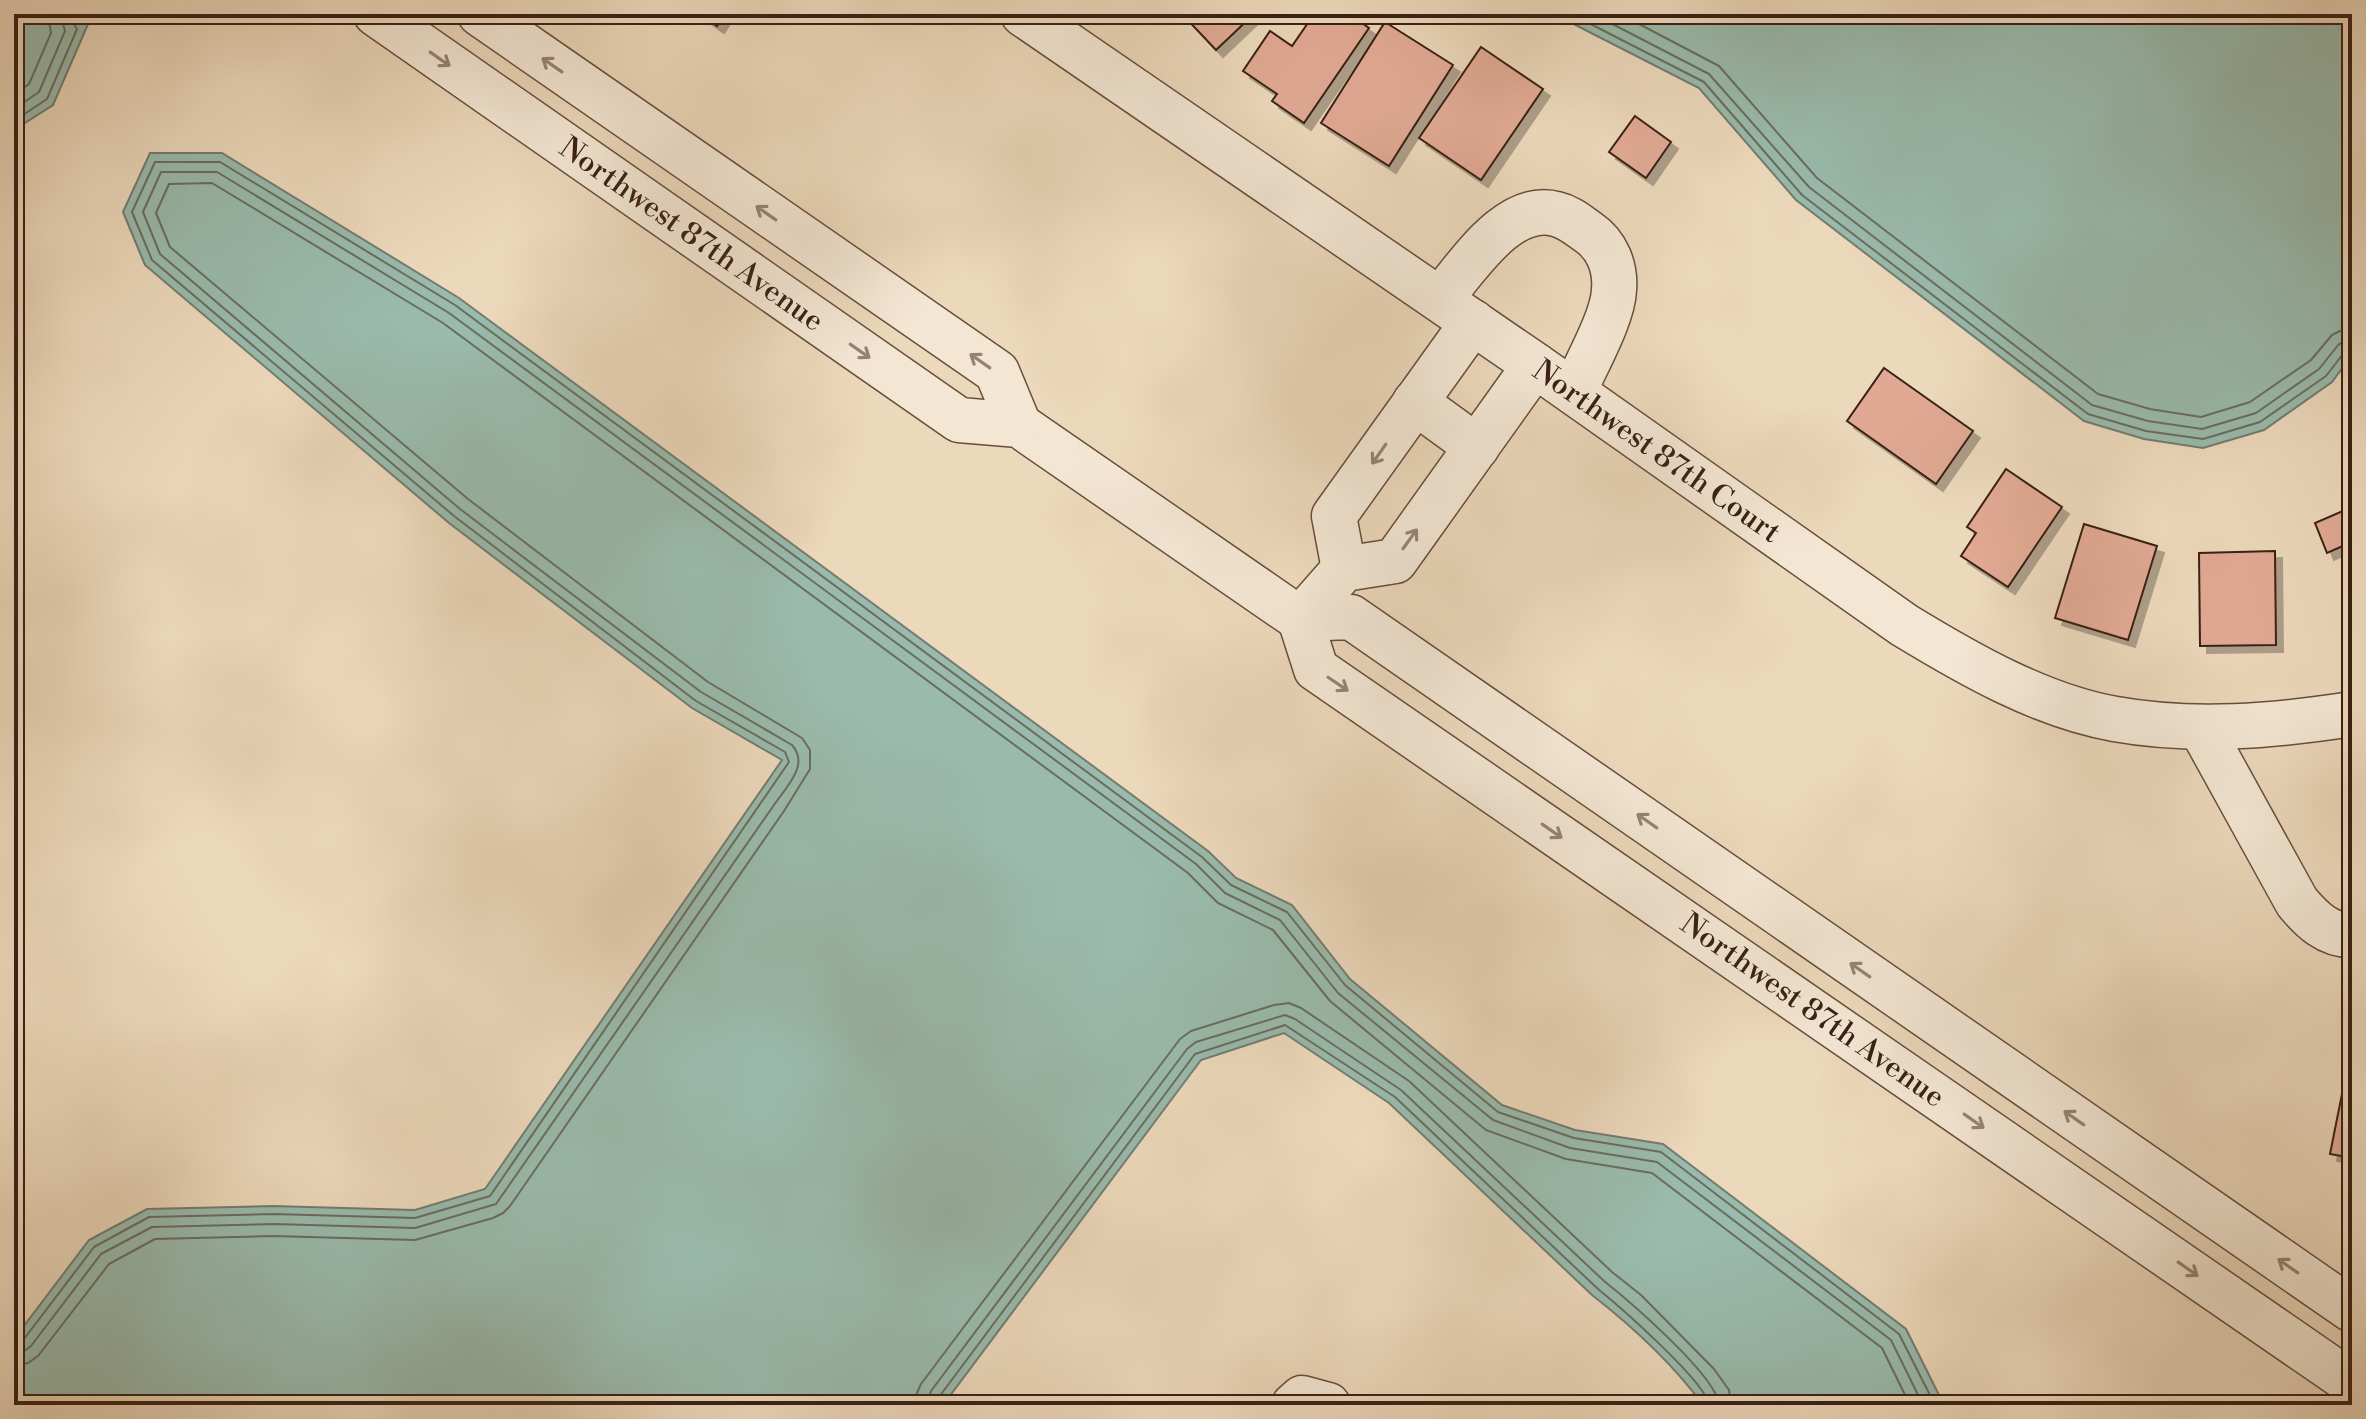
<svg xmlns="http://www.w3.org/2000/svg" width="2366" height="1419" font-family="'Libre Bodoni',serif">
  <defs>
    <filter id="shadow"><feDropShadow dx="7" dy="7" stdDeviation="0" flood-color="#0004"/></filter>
  </defs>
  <rect width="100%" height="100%" fill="#ecd8bb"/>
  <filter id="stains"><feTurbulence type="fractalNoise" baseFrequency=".0025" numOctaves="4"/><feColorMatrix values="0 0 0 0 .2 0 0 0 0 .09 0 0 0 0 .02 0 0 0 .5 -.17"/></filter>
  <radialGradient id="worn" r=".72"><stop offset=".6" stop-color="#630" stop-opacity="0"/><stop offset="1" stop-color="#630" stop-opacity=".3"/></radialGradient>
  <g fill="#99baac" stroke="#737c70" stroke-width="2">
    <polygon points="14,14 74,14 88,24 53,105 14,130"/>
    <polygon points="1554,14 2352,14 2352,355 2332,382 2264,430 2203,448 2144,439 2084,421 1796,200 1699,88"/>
    <path d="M150,153H222L459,298L1208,851L1236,878L1292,905L1350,979L1502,1105L1575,1130L1663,1144L1906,1329L1944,1405H1703C1673,1364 1633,1327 1592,1295L1389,1103L1284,1033L1201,1060L943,1405H14V1339L89,1240L147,1209L273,1206L415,1210L485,1189L782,760L692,708L449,523L145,265L123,212Z"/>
  </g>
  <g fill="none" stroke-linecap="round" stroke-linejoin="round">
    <g stroke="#696d60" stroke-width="2">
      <polyline points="1571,14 1704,82 1802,195 2088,414 2146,431 2203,439 2260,422 2326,376 2343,354 2352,351"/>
      <polyline points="1593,14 1709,74 1809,187 2092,405 2148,421 2202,429 2256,413 2319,369 2339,344 2352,341"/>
      <polyline points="1620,14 1719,66 1817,178 2098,394 2150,409 2201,417 2250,402 2311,360 2332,335 2340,331 2352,329"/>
      <polyline points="14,94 29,84 51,33 48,14"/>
      <polyline points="14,109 39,92 65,31 60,14"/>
      <polyline points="14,121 47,99 77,29 71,20 70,14"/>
      <polyline points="14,1343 24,1339 94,1247 149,1217 274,1214 415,1218 490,1196 789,762 785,752 696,701 454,516 152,260 132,212 155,162 220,162 455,305 1202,857 1231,885 1287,912 1345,985 1498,1112 1574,1138 1661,1152 1899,1334 1935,1405"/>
      <path d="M14,1353L23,1352L31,1346L101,1254L152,1227L274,1224L415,1228L496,1204L774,805C786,787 810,765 792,745L701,692L460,509L160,254L143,212L161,172H217L449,313L1196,864L1225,893L1280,920L1338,993L1493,1120L1570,1148L1657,1162L1891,1340L1923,1405"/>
      <polyline points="14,1365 28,1363 38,1356 109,1264 155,1239 273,1236 415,1240 493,1218 503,1213 510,1206 784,811 810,769 810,750 802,738 708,682 468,499 170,247 156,213 169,184 212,183 443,323 1188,873 1218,903 1273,930 1330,1001 1486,1130 1566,1159 1652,1173 1882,1348 1910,1405"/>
      <polyline points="915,1405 917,1393 921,1384 1180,1039 1191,1031 1274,1005 1289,1003 1301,1008 1409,1081 1612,1272 1641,1295 1714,1369 1729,1390 1731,1405"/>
      <path d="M927,1405L931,1391L1187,1049L1196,1042L1285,1015L1295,1019L1401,1090L1604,1281C1628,1300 1718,1377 1719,1405"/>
      <path d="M937,1405L939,1397L1195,1054L1285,1025L1395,1097L1598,1289C1619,1306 1707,1383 1709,1405"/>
    </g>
  </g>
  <g fill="#e1a994" stroke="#392015" stroke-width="2" filter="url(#shadow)">
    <polygon points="700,14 725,14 717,26"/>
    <polygon points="1182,14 1254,14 1216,50"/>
    <polygon points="1308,14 1349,14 1369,28 1304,123 1272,101 1277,94 1243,71 1270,31 1292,46 1312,17"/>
    <polygon points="1385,22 1453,65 1389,166 1321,123"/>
    <polygon points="1481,47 1543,89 1481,180 1419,138"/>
    <polygon points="1635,116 1671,142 1646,178 1609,152"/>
    <polygon points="1884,368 1973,431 1936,484 1847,421"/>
    <polygon points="2006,469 2062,507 2008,587 1961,556 1976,533 1967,527"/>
    <polygon points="2352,507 2352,542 2327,553 2315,523"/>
    <polygon points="2084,524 2157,546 2128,640 2055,618"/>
    <polygon points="2275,551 2276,645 2200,646 2199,553"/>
    <polygon points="2352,582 2352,606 2343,585"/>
    <polygon points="2350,1054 2352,1054 2352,1158 2330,1154"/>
  </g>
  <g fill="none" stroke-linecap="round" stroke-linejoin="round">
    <g stroke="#664e3e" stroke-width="47">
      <g id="minor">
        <polyline points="376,14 959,420 1019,425 1300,619 1351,617 2352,1310"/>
        <polyline points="480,14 997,372 1019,425"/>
        <path d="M1023,14L1535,365L1904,625C1968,664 2041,706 2115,719C2194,733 2274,726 2352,714"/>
        <path d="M1440,299C1467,268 1508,201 1556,214C1569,217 1578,225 1588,232C1607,245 1616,267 1614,290C1613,318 1585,366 1574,392"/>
        <polyline points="1415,402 1477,447"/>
        <polyline points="1344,569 1334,516 1473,322"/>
        <polyline points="1300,619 1316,669 2352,1383"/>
        <polyline points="1300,619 1344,569 1395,561 1535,365"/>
        <path d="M2201,728L2297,902C2311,919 2328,936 2352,935"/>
        <polyline points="1294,1405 1302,1398 1328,1405"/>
      </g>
    </g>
    <use href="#minor" stroke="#f3e6d3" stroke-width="44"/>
  </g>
  <defs><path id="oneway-shaft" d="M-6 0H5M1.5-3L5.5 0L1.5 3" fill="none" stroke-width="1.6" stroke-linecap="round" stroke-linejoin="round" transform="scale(2)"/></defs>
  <g stroke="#968374">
    <use href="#oneway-shaft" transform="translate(440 59) rotate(35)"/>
    <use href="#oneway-shaft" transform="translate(552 65) rotate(-145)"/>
    <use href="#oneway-shaft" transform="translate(766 213) rotate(-145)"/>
    <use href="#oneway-shaft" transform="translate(860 351) rotate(35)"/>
    <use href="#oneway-shaft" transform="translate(980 361) rotate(-145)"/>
    <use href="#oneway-shaft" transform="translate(1379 454) rotate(125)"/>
    <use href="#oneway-shaft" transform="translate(1410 539) rotate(-54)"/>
    <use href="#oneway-shaft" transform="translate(1338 684) rotate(34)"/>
    <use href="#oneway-shaft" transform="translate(1647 821) rotate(-145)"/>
    <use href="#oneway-shaft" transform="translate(1552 831) rotate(35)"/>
    <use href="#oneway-shaft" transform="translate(1860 970) rotate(-145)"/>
    <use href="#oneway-shaft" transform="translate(2074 1118) rotate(-145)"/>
    <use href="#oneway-shaft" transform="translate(1974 1121) rotate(35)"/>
    <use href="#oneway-shaft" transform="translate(2288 1266) rotate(-145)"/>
    <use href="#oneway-shaft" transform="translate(2188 1269) rotate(35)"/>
  </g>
  <g text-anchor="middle" stroke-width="6" stroke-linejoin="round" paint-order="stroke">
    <g font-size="30" fill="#392015" stroke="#f3e6d3">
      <text transform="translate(692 234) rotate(35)" y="10">Northwest 87th Avenue</text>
      <text transform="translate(1657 451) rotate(35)" y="10">Northwest 87th Court</text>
      <text transform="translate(1813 1010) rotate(35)" y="10">Northwest 87th Avenue</text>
    </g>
  </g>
  <rect width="2366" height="1419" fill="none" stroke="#ecd8bb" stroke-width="48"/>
  <rect x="16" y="16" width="2334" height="1387" fill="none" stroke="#392015" stroke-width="4"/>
  <rect x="24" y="24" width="2318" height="1371" fill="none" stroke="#392015" stroke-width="2"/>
  <rect width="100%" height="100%" filter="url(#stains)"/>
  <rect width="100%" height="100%" fill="url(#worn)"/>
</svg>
